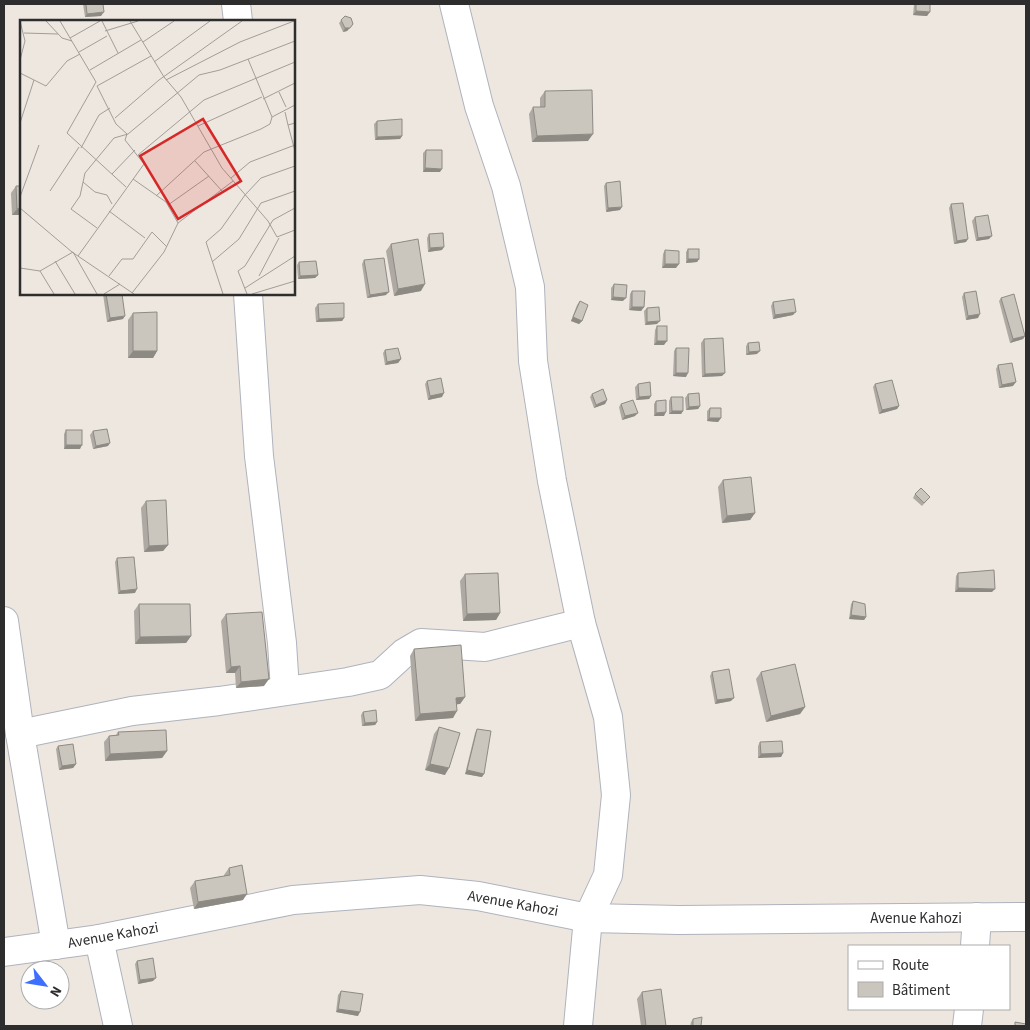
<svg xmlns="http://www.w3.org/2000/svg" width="1030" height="1030" font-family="'Source Sans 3',sans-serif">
  <rect width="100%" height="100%" fill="#eee7df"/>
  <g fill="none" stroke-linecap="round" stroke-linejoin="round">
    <g stroke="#afb3bd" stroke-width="30">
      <g id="minor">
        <polyline points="236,4 238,21"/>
        <polyline points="454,4 479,106 506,186 530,287 533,361 552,481 581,623 608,717 616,795 608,875 588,918 578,1026"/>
        <polyline points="248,294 259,456 282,643 285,690"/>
        <polyline points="4,621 20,734 56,945"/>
        <polyline points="20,734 132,711 219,701 348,682 380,675 404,653 421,643 485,647 581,623"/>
        <polyline points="99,939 118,1026"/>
        <polyline points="975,946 977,917"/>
        <polyline points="4,952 99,939 293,900 420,890 478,896 588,918 679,920 1026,917"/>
        <polyline points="967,1026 969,1009"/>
      </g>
    </g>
    <use href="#minor" stroke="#fff" stroke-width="28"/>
  </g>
  <g fill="#aea9a3">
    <polygon points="83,4 103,4 101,16 85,17"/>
    <polygon points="914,4 930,4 927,16 913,15"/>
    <polygon points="345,16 350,28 347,31 343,32 339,23"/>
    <polygon points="545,91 588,141 532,142 529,114 533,107 540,107 540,98"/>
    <polygon points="377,121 402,136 400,139 375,140 374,124"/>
    <polygon points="426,150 440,172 423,172 423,153"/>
    <polygon points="606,183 620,210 606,212 604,186"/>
    <polygon points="16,186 21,186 21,215 12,215 11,193"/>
    <polygon points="951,204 966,242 954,244 949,208"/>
    <polygon points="975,217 989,239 976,241 972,221"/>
    <polygon points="429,234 442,250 428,252 427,238"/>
    <polygon points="391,244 421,291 394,296 386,251"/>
    <polygon points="688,249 699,259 697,262 686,263 686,252"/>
    <polygon points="665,250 676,268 662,268 663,254"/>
    <polygon points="364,260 386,295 367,298 362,264"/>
    <polygon points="299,262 318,275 315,278 298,279 297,265"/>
    <polygon points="614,284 623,301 611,300 611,288"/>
    <polygon points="632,291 644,307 641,311 629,310 630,294"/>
    <polygon points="964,293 978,318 966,320 962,297"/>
    <polygon points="103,294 122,294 123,319 107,322"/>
    <polygon points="1001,298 1025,336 1023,339 1010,343 999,301"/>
    <polygon points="580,301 582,321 579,324 571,321 577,305"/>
    <polygon points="773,302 793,315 773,319 771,306"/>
    <polygon points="318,304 344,318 342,321 316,322 315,308"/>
    <polygon points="647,308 657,324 645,325 644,311"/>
    <polygon points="133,313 157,351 153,358 128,358 128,320"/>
    <polygon points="657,326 664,345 654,345 655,330"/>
    <polygon points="704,339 722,376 702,377 701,343"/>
    <polygon points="748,343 757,354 746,355 746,346"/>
    <polygon points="676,348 686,377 673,376 674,351"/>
    <polygon points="385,350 401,359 398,363 385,365 383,353"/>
    <polygon points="998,365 1013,386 999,388 996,369"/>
    <polygon points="427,381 442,397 428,400 425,384"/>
    <polygon points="638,384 651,396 649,399 636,400 635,387"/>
    <polygon points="875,384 899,406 897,409 879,414 873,387"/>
    <polygon points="592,394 607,400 605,404 594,408 590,397"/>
    <polygon points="688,394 700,406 698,409 686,410 685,398"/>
    <polygon points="671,397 683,411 681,414 669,414 669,401"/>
    <polygon points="656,401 664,416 654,416 654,404"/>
    <polygon points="621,404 635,416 622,420 619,407"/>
    <polygon points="710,408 721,418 718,422 707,421 707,411"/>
    <polygon points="66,430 80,449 64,449 64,434"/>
    <polygon points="93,431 108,446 93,449 90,435"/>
    <polygon points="723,480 755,513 750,520 722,523 718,487"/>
    <polygon points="915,494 930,497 922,506 913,498"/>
    <polygon points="146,501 168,545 163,551 144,552 141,508"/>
    <polygon points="117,558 135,593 118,594 115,562"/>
    <polygon points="958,573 992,592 955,592 956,576"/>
    <polygon points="465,574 500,613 496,620 463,621 460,581"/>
    <polygon points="853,601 866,617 864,620 849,619 851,604"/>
    <polygon points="139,604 191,636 186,643 135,644 134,611"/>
    <polygon points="226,614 264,686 236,688 235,673 226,673 221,621"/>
    <polygon points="414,649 465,697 460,704 457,704 453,718 415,721 410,656"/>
    <polygon points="712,672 731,701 715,704 710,676"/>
    <polygon points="761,672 805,707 800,714 766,722 756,679"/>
    <polygon points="363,712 377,722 375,725 362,726 361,715"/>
    <polygon points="439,727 445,775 425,770 434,734"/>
    <polygon points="477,729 482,777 465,774 475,733"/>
    <polygon points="118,732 167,751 162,758 105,761 104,742 109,736 116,735"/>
    <polygon points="760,742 783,753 781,757 758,758 758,746"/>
    <polygon points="58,746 76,764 73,768 59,770 56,749"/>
    <polygon points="229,868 243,900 194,909 190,888 195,881 224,876 224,875"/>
    <polygon points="137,961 153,981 138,984 135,964"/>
    <polygon points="341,991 358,1016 336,1012 338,995"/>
    <polygon points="642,992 666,1026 641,1026 637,999"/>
    <polygon points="693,1019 701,1026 690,1026 691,1022"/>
  </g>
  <g fill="#8d8a84">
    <polygon points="916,11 930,12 927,16 913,15"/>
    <polygon points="104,12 101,16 85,17 87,14"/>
    <polygon points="353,24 347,31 343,32 345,28"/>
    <polygon points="593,134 588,141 532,142 537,136"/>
    <polygon points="402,136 400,139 375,140 377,137"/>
    <polygon points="425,168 442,169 440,172 423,172"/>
    <polygon points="622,207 620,210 606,212 608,208"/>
    <polygon points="21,208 21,215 12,215 17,209"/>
    <polygon points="992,236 989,239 976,241 978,238"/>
    <polygon points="968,239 966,242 954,244 957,241"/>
    <polygon points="444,247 442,250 428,252 430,248"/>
    <polygon points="688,259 699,259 697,262 686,263"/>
    <polygon points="665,264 679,264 676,268 662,268"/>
    <polygon points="318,275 315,278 298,279 300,276"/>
    <polygon points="425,284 421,291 394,296 398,289"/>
    <polygon points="389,292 386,295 367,298 370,295"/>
    <polygon points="613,297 626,298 623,301 611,300"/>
    <polygon points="632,307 644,307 641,311 629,310"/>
    <polygon points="796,312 793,315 773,319 775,315"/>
    <polygon points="980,314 978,318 966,320 968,316"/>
    <polygon points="125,316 123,319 107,322 110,318"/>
    <polygon points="573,317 582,321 579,324 571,321"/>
    <polygon points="344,318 342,321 316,322 319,319"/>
    <polygon points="660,321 657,324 645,325 647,322"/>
    <polygon points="1025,336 1023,339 1010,343 1013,339"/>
    <polygon points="657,341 667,341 664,345 654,345"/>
    <polygon points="133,351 157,351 153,358 128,358"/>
    <polygon points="760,351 757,354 746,355 749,352"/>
    <polygon points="401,359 398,363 385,365 387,362"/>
    <polygon points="676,373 688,373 686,377 673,376"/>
    <polygon points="725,373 722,376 702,377 705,374"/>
    <polygon points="1016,382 1013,386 999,388 1002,385"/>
    <polygon points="444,393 442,397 428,400 430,396"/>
    <polygon points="651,396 649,399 636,400 639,397"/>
    <polygon points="607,400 605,404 594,408 596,405"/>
    <polygon points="700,406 698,409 686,410 689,407"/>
    <polygon points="899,406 897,409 879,414 882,410"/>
    <polygon points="672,411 683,411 681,414 669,414"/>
    <polygon points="666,412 664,416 654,416 656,413"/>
    <polygon points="638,413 635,416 622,420 625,416"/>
    <polygon points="709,418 721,418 718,422 707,421"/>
    <polygon points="110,443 108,446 93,449 96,446"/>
    <polygon points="66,445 82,445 80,449 64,449"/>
    <polygon points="755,513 750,520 722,523 727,516"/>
    <polygon points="168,545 163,551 144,552 149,546"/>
    <polygon points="958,588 995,589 992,592 955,592"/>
    <polygon points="137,589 135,593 118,594 120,591"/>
    <polygon points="500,613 496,620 463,621 467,614"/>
    <polygon points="851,615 866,617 864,620 849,619"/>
    <polygon points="191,636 186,643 135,644 140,637"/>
    <polygon points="240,666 235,673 226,673 231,667"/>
    <polygon points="269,679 264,686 236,688 241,682"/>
    <polygon points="465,697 460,704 451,705 456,698"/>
    <polygon points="734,698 731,701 715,704 717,700"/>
    <polygon points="805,707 800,714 766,722 771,716"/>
    <polygon points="457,711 453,718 415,721 420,714"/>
    <polygon points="377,722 375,725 362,726 365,723"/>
    <polygon points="167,751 162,758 105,761 110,754"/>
    <polygon points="783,753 781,757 758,758 761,754"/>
    <polygon points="76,764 73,768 59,770 62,766"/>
    <polygon points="430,764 449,768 445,775 425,770"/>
    <polygon points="467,770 484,774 482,777 465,774"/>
    <polygon points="247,894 243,900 194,909 198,902"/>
    <polygon points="156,978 153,981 138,984 140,980"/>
    <polygon points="338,1009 360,1012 358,1016 336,1012"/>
  </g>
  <g fill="#cac5bd" stroke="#8d8a84">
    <polygon points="86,4 103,4 104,12 87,14"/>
    <polygon points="916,4 930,4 930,12 916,11"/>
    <polygon points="345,16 351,18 353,24 350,28 345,28 341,20"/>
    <polygon points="592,90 593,134 537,136 533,107 545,107 545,91"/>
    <polygon points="402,119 402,136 377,137 377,121"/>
    <polygon points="426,150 442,150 442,169 425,168"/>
    <polygon points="620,181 622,207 608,208 606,183"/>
    <polygon points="16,186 21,186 21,208 17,209"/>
    <polygon points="963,203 968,239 957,241 951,204"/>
    <polygon points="988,215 992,236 978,238 975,217"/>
    <polygon points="443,233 444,247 430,248 429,234"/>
    <polygon points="418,239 425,284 398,289 391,244"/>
    <rect x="688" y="249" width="11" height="10"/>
    <polygon points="665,250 679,251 679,264 665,264"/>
    <polygon points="384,258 389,292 370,295 364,260"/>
    <polygon points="316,261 318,275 300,276 299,262"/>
    <polygon points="614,284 627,285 626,298 613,297"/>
    <polygon points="632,291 645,291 644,307 632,307"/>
    <polygon points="976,291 980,314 968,316 964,293"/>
    <polygon points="106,294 122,294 125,316 110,318"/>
    <polygon points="1014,294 1025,336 1013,339 1001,298"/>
    <polygon points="794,299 796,312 775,315 773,302"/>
    <polygon points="580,301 588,305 582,321 573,317"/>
    <polygon points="344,303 344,318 319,319 318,304"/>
    <polygon points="659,307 660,321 647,322 647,308"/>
    <polygon points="157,312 157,351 133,351 133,313"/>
    <rect x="657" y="326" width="10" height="15"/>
    <polygon points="723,338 725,373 705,374 704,339"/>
    <polygon points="759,342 760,351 749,352 748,343"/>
    <polygon points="398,348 401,359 387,362 385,350"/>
    <polygon points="676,348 689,348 688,373 676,373"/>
    <polygon points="1012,363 1016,382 1002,385 998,365"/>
    <polygon points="441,378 444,393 430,396 427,381"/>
    <polygon points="892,380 899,406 882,410 875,384"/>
    <polygon points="650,382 651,396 639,397 638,384"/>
    <polygon points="603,389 607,400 596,405 592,394"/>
    <polygon points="699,393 700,406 689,407 688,394"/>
    <polygon points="671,397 683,397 683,411 672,411"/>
    <polygon points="633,400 638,413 625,416 621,404"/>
    <polygon points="666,400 666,412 656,413 656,401"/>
    <polygon points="710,408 721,408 721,418 709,418"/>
    <polygon points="107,429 110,443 96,446 93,431"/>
    <rect x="66" y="430" width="16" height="15"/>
    <polygon points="751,477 755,513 727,516 723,480"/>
    <polygon points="921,488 930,497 924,503 915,494"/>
    <polygon points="166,500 168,545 149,546 146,501"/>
    <polygon points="134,557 137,589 120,591 117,558"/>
    <polygon points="994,570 995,589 958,588 958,573"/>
    <polygon points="498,573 500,613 467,614 465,574"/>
    <polygon points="853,601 865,604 866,617 851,615"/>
    <polygon points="139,604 190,604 191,636 140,637"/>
    <polygon points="262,612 269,679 241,682 240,666 231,667 226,614"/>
    <polygon points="461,645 465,697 456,698 457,711 420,714 414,649"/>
    <polygon points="795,664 805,707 771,716 761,672"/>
    <polygon points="729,669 734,698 717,700 712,672"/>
    <polygon points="376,710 377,722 365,723 363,712"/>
    <polygon points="439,727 460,733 449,768 430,764"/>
    <polygon points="477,729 491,731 484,774 467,770"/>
    <polygon points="166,730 167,751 110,754 109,736 119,735 118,732"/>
    <polygon points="782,741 783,753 761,754 760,742"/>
    <polygon points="73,744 76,764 62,766 58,746"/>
    <polygon points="242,865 247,894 198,902 195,881 230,875 229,868"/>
    <polygon points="153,958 156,978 140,980 137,961"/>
    <polygon points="661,989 666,1026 646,1026 642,992"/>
    <polygon points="341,991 363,994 360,1012 338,1009"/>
    <polygon points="702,1017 701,1026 693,1026 693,1019"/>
    <polygon points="1015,1022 1026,1024 1026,1026 1015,1026"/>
  </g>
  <g text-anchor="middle" stroke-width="5" stroke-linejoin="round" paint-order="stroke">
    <g font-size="15" fill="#2d2d2d" stroke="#fff">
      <text transform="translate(513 903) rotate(10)" y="5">Avenue Kahozi</text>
      <text x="916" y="923">Avenue Kahozi</text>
      <text transform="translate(113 935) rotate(-10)" y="5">Avenue Kahozi</text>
    </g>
  </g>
  <g transform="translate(20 20)">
    <rect width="275" height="275" fill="#eee7df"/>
    <path fill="none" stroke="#a19d98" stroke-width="1" d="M26,1L42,18L52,21M40,1L76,62L47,113L106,167M82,1L98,33M110,1L144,57L161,77L202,148L248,201L257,217L275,210M85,11L118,1M4,13L38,14M50,18L80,1M123,22L154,1M59,32L87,16M228,39L252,97M0,40L5,21L0,1M134,42L190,1M70,50L121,20M0,53L26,66L47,41L60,34M146,60L220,22L274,1M77,66L131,36M259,72L266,87M243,79L275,63M265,92L268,105L275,103M95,98L139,60L222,1M0,103L14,60M268,105L275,131M178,106L242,77M61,128L79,95L90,88M118,135L184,80L275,42M175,141L202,171M92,154L115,130M211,158L230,142L275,125M113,159L146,182L158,203M63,162L75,172L87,175L92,184M30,171L59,127M136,176L184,132L241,109L250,104L252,97L275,85M0,177L19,125M148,185L189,156M0,188L52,232L114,274M89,191L125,218M77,208L51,189L60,176L65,153L94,118L108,114L179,55L200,50L275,21M58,236L124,144L105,120L107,114L96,104L77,66M35,241L55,274M192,242L219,219L241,183L275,171M0,248L20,251L53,232L77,274M20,251L34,274M89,256L102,239H113L132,212L147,227M239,256L259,218M225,268L275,236M112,273L144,232L158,203L213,161M84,274L100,264M203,274L186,222L201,209L225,175L241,158L275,146M227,274L218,251L225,246L253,200L275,188M232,274L275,261"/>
    <path fill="#d62828" fill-opacity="0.15" stroke="#d62828" stroke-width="2.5" d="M183,99L221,161L158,199L120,136Z"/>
    <rect width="275" height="275" fill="none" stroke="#2d2d2d" stroke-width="2.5"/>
  </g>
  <rect width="1030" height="1030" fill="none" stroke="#2d2d2d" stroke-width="10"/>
  <rect x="848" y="945" width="162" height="65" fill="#ffffff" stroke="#ababab"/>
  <rect x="858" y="961" width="25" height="8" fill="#ffffff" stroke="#ababab"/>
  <text x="892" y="970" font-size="15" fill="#2d2d2d">Route</text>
  <rect x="858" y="982" width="25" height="15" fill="#cac5bd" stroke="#ababab"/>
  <text x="892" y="995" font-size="15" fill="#2d2d2d">Bâtiment</text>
  <g transform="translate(45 985) rotate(121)"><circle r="24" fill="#ffffff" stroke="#ababab"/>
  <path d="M0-4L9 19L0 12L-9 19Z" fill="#3d6efe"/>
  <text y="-8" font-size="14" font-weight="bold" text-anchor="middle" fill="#2d2d2d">N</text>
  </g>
</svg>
